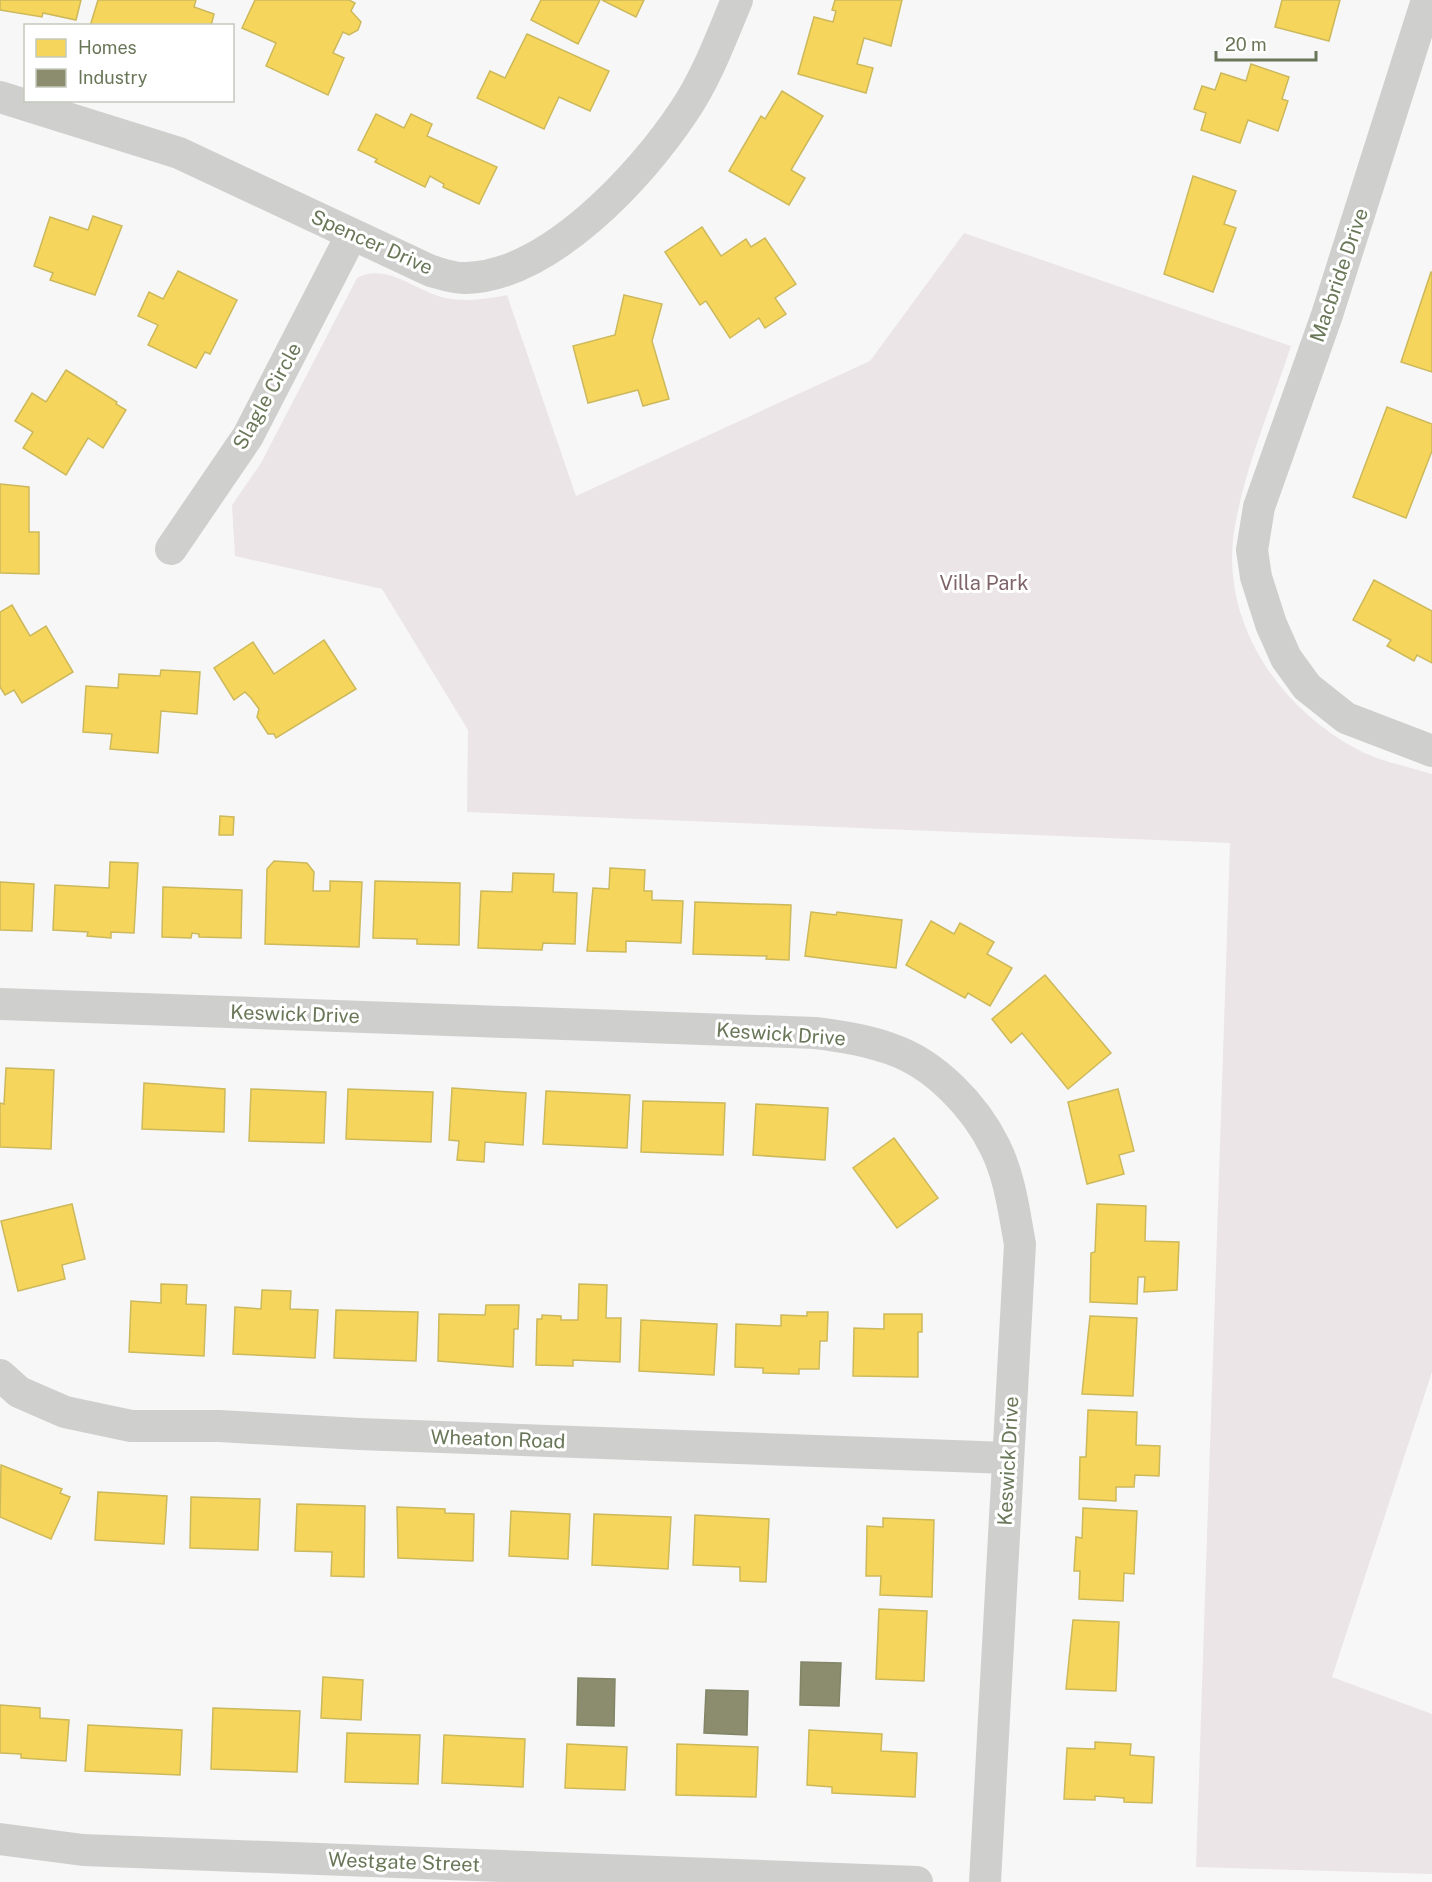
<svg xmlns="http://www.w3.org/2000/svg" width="1432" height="1882" font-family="'Public Sans',sans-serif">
  <rect width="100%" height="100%" fill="#f8f7f8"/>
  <path fill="#ebe5e8" d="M964,233L1291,346C1271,407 1244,469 1234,532C1221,623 1279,707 1355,748C1377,761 1407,766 1432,774V1372L1332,1677L1432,1714V1874L1196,1867L1230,843L467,812L468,730L382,589L235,556L232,505L261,463L357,278C387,262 415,291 445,298C466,302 486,299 507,295L576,496L870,361Z"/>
  <g fill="#f6d55c" stroke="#ccb95b" stroke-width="1.5">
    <polygon points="0,0 81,0 76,20 43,13 42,17 0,10"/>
    <polygon points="98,0 196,0 194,7 214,14 211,26 90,26"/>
    <polygon points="255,0 349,0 355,3 351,11 361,22 358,30 349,35 343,32 333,53 344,58 328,95 266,66 276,43 242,28"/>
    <polygon points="541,0 600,0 578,44 531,20"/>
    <polygon points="602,0 644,0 636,17"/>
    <polygon points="835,0 902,0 891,46 864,38 857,64 873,68 866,93 798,74 814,17 833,22 836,11 832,10"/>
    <polygon points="1282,0 1340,0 1329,41 1275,27"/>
    <polygon points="527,34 609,71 590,111 559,97 544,129 477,98 490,71 505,78"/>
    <polygon points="1251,64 1289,77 1282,99 1288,101 1278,131 1248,120 1240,143 1201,130 1206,113 1194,109 1202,86 1215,90 1221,73 1246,81"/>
    <polygon points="782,91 823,116 791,170 805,178 789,205 729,171 761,116 765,119"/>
    <polygon points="376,114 404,128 411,114 432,124 427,136 497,167 479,204 443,187 444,184 430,176 425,187 375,162 377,159 358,150"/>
    <polygon points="1193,176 1236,191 1224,224 1236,228 1213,292 1164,274"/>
    <polygon points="93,216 122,226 95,295 50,280 53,273 34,266 50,217 88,230"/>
    <polygon points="702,227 721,256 746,239 751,247 765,238 796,284 775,298 786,314 765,328 759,318 730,338 706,301 700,305 665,252"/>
    <polygon points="178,271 237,300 210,354 205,352 196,368 148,345 158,325 138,316 149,292 163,299"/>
    <polygon points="1431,272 1432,273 1432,372 1401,362"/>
    <polygon points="624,295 662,304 652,341 669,399 643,406 638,390 588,403 573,346 615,335"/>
    <polygon points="66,370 117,402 116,404 126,410 103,448 88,438 66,475 23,448 33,432 15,421 32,393 46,402"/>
    <polygon points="1387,407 1432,424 1432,451 1406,518 1353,497"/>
    <polygon points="0,484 29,487 29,532 39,532 39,574 0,573"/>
    <polygon points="1374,580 1432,611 1432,663 1417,655 1414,661 1387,646 1391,640 1353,620"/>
    <polygon points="12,605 30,636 46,626 73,672 22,703 14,690 5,695 0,687 0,612"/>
    <polygon points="324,640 356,689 276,738 274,734 268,734 257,717 259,709 251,698 245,692 234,700 214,668 253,642 274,674"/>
    <polygon points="161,670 200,672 197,714 161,711 158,753 110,749 112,734 83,732 86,686 118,688 119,674 160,676"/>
    <polygon points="220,816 234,817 233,835 219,835"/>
    <polygon points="274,861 307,863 314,872 313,891 330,891 330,881 362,882 359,947 265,944 267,869"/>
    <polygon points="110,862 138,863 134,933 111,932 111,938 87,936 88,932 53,930 55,885 109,888"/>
    <polygon points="610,868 645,870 644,891 652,891 652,900 683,901 681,943 626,941 626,952 587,951 593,888 609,889"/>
    <polygon points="513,873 554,874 553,892 577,893 575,944 543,943 542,950 478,948 481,891 512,892"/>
    <polygon points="375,881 460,883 459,945 417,944 417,939 373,938"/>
    <polygon points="0,882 34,884 32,931 0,930"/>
    <polygon points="163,887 242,890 241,938 199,937 199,934 192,933 191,938 162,937"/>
    <polygon points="695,902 791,905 789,960 766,959 767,956 693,954"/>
    <polygon points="811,912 836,915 837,912 902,920 896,968 805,956"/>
    <polygon points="931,921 954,934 960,923 994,942 987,954 1012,968 990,1006 968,993 965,998 906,965"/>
    <polygon points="1045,975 1111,1053 1068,1089 1022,1033 1011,1043 992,1019"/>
    <polygon points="6,1068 54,1070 51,1149 0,1147 0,1103 4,1104"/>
    <polygon points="144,1083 225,1089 224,1132 142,1129"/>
    <polygon points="452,1088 526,1093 523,1145 485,1142 484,1162 457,1160 459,1141 449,1140"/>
    <polygon points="251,1089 326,1092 324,1143 249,1141"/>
    <polygon points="348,1089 433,1092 431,1142 346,1139"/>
    <polygon points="1118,1089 1134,1151 1119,1155 1124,1174 1087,1184 1068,1102"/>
    <polygon points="546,1091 630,1095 627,1148 543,1144"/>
    <polygon points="643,1101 725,1103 723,1155 641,1152"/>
    <polygon points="756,1104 828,1108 825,1160 753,1155"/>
    <polygon points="894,1138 938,1198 897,1228 853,1168"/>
    <polygon points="72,1204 85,1259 62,1265 65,1279 18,1291 1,1221"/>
    <polygon points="1097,1204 1146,1206 1145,1241 1179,1242 1177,1290 1144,1292 1145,1277 1138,1277 1137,1304 1090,1302 1091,1253 1095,1252"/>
    <polygon points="161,1284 187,1285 186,1304 206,1305 204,1356 129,1352 131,1301 161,1303"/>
    <polygon points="579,1284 607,1285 606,1318 621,1318 620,1362 573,1360 573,1366 536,1365 537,1319 542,1319 542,1315 561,1316 561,1320 578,1320"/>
    <polygon points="262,1290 291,1291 290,1309 318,1310 315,1358 233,1354 235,1307 261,1309"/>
    <polygon points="486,1305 519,1305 518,1329 514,1329 513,1367 438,1361 439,1314 485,1315"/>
    <polygon points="336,1310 418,1312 416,1361 334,1358"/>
    <polygon points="807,1312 828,1312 827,1341 820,1341 819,1369 799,1369 799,1374 763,1373 763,1368 735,1367 736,1324 781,1326 781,1315 807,1316"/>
    <polygon points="884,1314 922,1314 922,1332 918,1332 918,1377 853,1376 854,1328 884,1329"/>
    <polygon points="1090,1316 1137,1318 1133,1396 1082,1394"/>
    <polygon points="641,1320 717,1324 714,1375 639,1371"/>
    <polygon points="1088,1410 1137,1412 1136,1445 1160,1446 1159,1476 1135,1475 1134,1487 1116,1487 1116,1501 1079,1499 1080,1457 1086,1457"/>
    <polygon points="1,1465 62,1489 60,1493 70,1497 51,1539 0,1517"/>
    <polygon points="98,1492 167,1496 164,1544 95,1540"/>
    <polygon points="191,1497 260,1499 258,1550 190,1548"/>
    <polygon points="297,1504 365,1506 364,1577 331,1576 332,1552 295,1551"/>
    <polygon points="397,1507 445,1509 445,1513 474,1514 473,1561 398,1558"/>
    <polygon points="1083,1508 1137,1511 1134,1574 1124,1573 1123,1601 1079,1599 1080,1571 1074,1571 1076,1537 1082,1538"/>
    <polygon points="511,1511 570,1514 568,1559 509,1556"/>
    <polygon points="594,1514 671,1517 668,1569 592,1565"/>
    <polygon points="695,1515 769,1519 766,1582 740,1581 740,1567 693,1565"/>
    <polygon points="883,1518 934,1520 932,1597 880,1595 881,1576 866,1576 867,1526 883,1527"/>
    <polygon points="879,1609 927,1611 924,1681 876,1679"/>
    <polygon points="1073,1620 1119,1622 1116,1691 1066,1689"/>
    <polygon points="323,1677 363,1680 361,1720 321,1718"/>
    <polygon points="0,1705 40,1708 40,1718 69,1720 66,1761 21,1758 21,1754 0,1753"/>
    <polygon points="213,1708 300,1711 297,1772 211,1769"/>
    <polygon points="88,1725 182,1730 180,1775 85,1771"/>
    <polygon points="809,1730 882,1734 881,1751 917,1753 915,1797 832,1793 832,1787 807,1785"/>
    <polygon points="347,1733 420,1735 418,1784 345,1782"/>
    <polygon points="444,1735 525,1739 523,1787 442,1783"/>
    <polygon points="1095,1742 1131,1744 1130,1755 1154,1757 1152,1803 1124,1802 1124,1798 1095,1796 1095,1800 1064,1799 1067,1748 1095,1749"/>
    <polygon points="567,1744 627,1747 625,1790 565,1788"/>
    <polygon points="677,1744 758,1747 756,1797 676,1795"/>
  </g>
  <g fill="#8c8c6e" stroke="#828667" stroke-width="1.5">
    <polygon points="801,1662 841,1663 839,1706 800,1705"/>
    <polygon points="578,1678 615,1679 614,1726 577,1725"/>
    <polygon points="706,1690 748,1691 747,1735 704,1733"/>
  </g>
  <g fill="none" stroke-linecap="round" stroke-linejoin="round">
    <g stroke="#cfd0ce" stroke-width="32">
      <polyline points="1427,0 1327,315 1259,507 1252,550 1256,577 1271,624 1286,658 1307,687 1346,718 1432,751"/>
      <path d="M0,97L179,153L431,271C442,274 455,279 466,278C549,276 641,176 684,111C707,77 721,38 737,0"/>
      <polyline points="171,549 248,436 351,236"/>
      <path d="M0,1004L815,1033C841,1036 866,1040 891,1049C935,1064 975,1106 995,1147C1010,1177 1014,1212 1020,1244L985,1882"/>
      <polyline points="0,1375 19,1392 65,1412 131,1426 219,1426 359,1434 1008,1458"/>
      <polyline points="0,1839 83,1850 917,1882"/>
    </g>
  </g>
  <g text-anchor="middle" stroke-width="6" stroke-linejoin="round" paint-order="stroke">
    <g font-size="20" fill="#697758" stroke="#fff">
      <text transform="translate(372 242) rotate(24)" y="7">Spencer Drive</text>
      <text transform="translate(1339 275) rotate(-71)" y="7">Macbride Drive</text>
      <text transform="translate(267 396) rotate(-61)" y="7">Slagle Circle</text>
      <text transform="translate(295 1014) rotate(2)" y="7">Keswick Drive</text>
      <text transform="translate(781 1034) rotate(4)" y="7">Keswick Drive</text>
      <text transform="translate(498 1439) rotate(2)" y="7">Wheaton Road</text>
      <text transform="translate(1008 1461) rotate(-87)" y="7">Keswick Drive</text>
      <text transform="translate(404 1862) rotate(2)" y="7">Westgate Street</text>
    </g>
    <g font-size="20" fill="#7f6569" stroke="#fff">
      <text x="984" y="590">Villa Park</text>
    </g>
  </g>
  <rect x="24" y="24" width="210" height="78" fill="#ffffff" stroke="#c3c9bc" stroke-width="1.5"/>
  <rect x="36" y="39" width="30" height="18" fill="#f6d55c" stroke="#c3c9bc" stroke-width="1.5"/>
  <text x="78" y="54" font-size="18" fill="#697758">Homes</text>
  <rect x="36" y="69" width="30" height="18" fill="#8c8c6e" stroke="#c3c9bc" stroke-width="1.5"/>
  <text x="78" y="84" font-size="18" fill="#697758">Industry</text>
  <path d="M1216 51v9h100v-9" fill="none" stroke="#697758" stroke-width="3"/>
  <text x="1225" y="51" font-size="18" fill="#697758" stroke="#ffffff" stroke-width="4.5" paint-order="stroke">20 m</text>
</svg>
